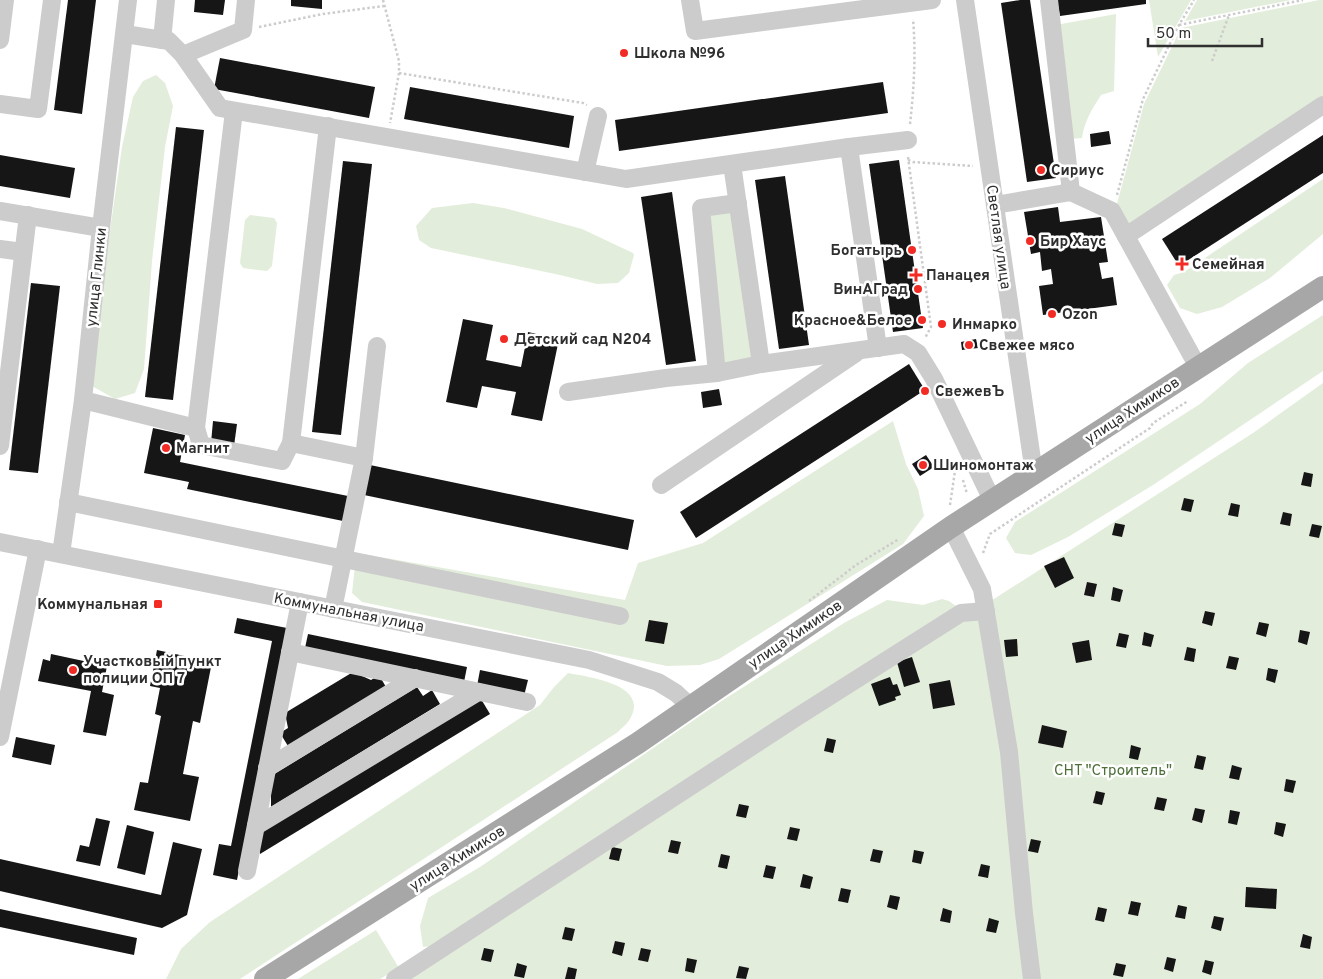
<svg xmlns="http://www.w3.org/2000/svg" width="1323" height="979" font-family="Overpass,sans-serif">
  <rect width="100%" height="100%" fill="#fff"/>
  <g fill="#e3eddb">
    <polygon points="1149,0 1191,0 1158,57"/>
    <polygon points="1197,0 1291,0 1185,21"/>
    <polygon points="1319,0 1323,0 1323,97 1127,231 1115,211 1144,104 1181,28"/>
    <path d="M1116,14L1114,91L1101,95C1092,109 1084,122 1082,138L1070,139L1056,25Z"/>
    <polygon points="156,75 165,83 173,106 165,147 152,261 144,369 135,393 115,399 92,386 100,300 122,147 133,97 143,81"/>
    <polygon points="1323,179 1323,234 1270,278 1222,307 1197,314 1180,308 1167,285 1174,275 1184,272"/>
    <polygon points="473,203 504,208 582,229 633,253 634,255 629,273 618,283 597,284 560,275 431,248 419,240 416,226 432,208"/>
    <polygon points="732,211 752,360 725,363 706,214"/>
    <polygon points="250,215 274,218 277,223 272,266 267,271 243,268 240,263 245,220"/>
    <polygon points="1323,315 1323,371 1153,485 1068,537 1031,555 1015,553 1006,538 1015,522 1200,404 1248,363"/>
    <polygon points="1323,383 1323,979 401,979 1253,433"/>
    <polygon points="893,421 906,464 918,489 924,516 903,544 719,659 700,665 667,666 362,602 352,593 355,566 363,554 625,600 638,563 703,543"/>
    <polygon points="942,599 949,601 956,606 441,945 423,947 420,926 428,898 480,867 723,700 844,623 887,600 923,605"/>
    <path d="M568,673C588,677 648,684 631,717C628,724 622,727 618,732L240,979H166L181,949L210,922L540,705L554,687Z"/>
    <polygon points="376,930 399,968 380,979 298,979"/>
  </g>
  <g fill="#161616">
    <polygon points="68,0 96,0 82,114 54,110"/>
    <polygon points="195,0 225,0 223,15 194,12"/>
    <polygon points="291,0 322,0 322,9 291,6"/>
    <polygon points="1020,0 1030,0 1056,178 1027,182 1001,3"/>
    <polygon points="1057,0 1146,0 1146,4 1060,16"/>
    <polygon points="220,58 375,87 369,118 214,89"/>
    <polygon points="883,82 888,113 619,151 615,120"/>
    <polygon points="410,87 574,116 569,148 404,119"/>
    <polygon points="176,127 204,130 173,400 145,397"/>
    <polygon points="1109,131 1111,144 1091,147 1090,134"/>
    <polygon points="1323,135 1323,173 1179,266 1162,239"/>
    <polygon points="0,155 75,168 70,198 0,186"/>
    <polygon points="899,160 923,328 893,332 869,164"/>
    <polygon points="343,161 372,164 341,435 312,432"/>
    <polygon points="785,176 809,345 779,349 755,180"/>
    <polygon points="672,192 696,361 666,365 641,197"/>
    <polygon points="1058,207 1060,222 1101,217 1108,262 1099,263 1102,279 1113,277 1117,305 1043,315 1039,286 1053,284 1051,269 1042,271 1040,252 1031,254 1024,212"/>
    <polygon points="31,283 60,286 38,473 9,470"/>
    <polygon points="463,319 493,325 486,360 521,367 528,332 559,339 542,421 511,415 516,392 482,386 477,408 446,402"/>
    <polygon points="976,339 978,348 962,350 961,342"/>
    <polygon points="909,364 925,390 696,538 680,512"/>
    <polygon points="719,389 722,405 703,408 701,392"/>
    <polygon points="213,421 237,424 234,446 211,443"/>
    <polygon points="153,428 185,435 180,462 348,496 343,521 187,489 189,482 144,473"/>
    <polygon points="926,455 934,467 920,476 912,464"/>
    <polygon points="370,465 634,520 628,550 364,495"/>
    <polygon points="1304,472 1313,474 1311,487 1301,485"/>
    <polygon points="1184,498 1194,500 1191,512 1181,510"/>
    <polygon points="1231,503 1240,505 1238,517 1228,515"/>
    <polygon points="1283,512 1292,514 1290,526 1280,524"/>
    <polygon points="1115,523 1125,525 1122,537 1112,535"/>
    <polygon points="1312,524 1322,526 1319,538 1309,536"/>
    <polygon points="1064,557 1074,578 1055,588 1044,566"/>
    <polygon points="1087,582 1097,584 1094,597 1084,595"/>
    <polygon points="1113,587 1123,590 1120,602 1111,600"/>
    <polygon points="1205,611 1215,613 1212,626 1202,623"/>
    <polygon points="237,618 287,628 237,880 213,875 219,844 231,846 272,641 234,633"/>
    <polygon points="649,620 668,623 664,644 645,641"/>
    <polygon points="1259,622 1269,624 1266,637 1256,634"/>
    <polygon points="1300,630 1310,632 1307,645 1298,642"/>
    <polygon points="1144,632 1154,635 1151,647 1142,645"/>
    <polygon points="1119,633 1129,635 1126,648 1116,646"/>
    <polygon points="308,634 467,667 464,682 305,648"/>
    <polygon points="1017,639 1018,656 1006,657 1004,640"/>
    <polygon points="1089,640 1092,660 1076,663 1072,643"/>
    <polygon points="1187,647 1196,649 1194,662 1184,660"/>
    <polygon points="157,650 212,662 200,723 193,721 183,774 199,777 190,821 134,810 140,782 148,783 161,716 155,714 160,688 150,686"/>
    <polygon points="51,654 107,666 102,692 114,695 106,736 83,732 91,691 38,681 43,659 50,661"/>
    <polygon points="1229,656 1239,658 1236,670 1226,668"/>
    <polygon points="912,657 920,682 904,687 897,662"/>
    <polygon points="1268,668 1278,670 1275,683 1266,680"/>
    <polygon points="480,670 528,680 524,696 477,686"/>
    <polygon points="353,672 371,680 379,675 386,687 288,746 280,733 288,728 285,713"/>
    <polygon points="890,677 893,685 897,684 901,695 895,697 896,700 879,706 871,684"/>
    <polygon points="950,680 955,705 933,709 929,684"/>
    <polygon points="417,687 423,696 432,690 440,704 271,807 271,776"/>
    <polygon points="481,699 490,714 260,854 257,835"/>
    <polygon points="1042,725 1067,731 1063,748 1038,743"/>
    <polygon points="16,737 55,745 51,765 12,757"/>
    <polygon points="827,738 836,740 833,753 824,751"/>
    <polygon points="1131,745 1141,748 1138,760 1129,758"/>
    <polygon points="1197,755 1206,757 1203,770 1194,768"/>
    <polygon points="1232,765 1242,768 1239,780 1229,778"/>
    <polygon points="1286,779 1296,781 1293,793 1284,791"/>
    <polygon points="1096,791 1105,793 1102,805 1093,803"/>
    <polygon points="1157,797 1167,799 1164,811 1154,809"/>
    <polygon points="739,804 749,806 746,818 736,816"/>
    <polygon points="1195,808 1205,810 1202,823 1192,820"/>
    <polygon points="1230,810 1240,812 1237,825 1228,823"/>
    <polygon points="96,818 110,821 100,866 76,861 80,845 89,847"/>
    <polygon points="1276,822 1286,824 1283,837 1274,834"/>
    <polygon points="127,825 154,832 145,875 117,868"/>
    <polygon points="790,827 800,829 797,841 787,839"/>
    <polygon points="1031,839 1041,841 1038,853 1028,851"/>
    <polygon points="671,840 681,842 678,854 668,852"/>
    <polygon points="173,842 202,849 187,915 162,928 0,891 0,859 161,895"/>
    <polygon points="612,847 622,849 619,861 609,859"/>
    <polygon points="873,849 883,851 880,863 870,861"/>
    <polygon points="914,850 924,852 921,864 912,862"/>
    <polygon points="721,854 730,856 727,869 718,867"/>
    <polygon points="981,864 990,866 988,878 978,876"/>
    <polygon points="766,865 776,867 773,879 763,877"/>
    <polygon points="803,874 813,877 810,889 800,887"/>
    <polygon points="1246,887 1277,889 1276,909 1245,907"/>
    <polygon points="841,888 851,890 848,903 838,901"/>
    <polygon points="890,895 900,897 897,910 887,907"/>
    <polygon points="1131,901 1141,903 1138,916 1128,914"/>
    <polygon points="1178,905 1187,907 1185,919 1175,917"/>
    <polygon points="1098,907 1107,909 1104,922 1095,920"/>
    <polygon points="943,908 952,911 950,923 940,921"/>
    <polygon points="0,909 137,938 134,955 0,927"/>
    <polygon points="1214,916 1224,918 1221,931 1211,928"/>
    <polygon points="989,918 999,921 996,933 986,931"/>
    <polygon points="565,927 575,929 572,941 562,939"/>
    <polygon points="1303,934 1312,937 1310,949 1300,947"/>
    <polygon points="615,941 625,943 622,956 612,953"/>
    <polygon points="484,948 494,950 491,962 481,960"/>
    <polygon points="641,948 651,950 648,962 638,960"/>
    <polygon points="1167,957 1176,959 1173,972 1164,969"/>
    <polygon points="687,958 697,960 694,973 685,971"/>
    <polygon points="1205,960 1214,962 1211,975 1202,972"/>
    <polygon points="517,963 527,966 524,978 514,976"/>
    <polygon points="1116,963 1126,965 1123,977 1113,975"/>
    <polygon points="739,966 749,968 746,979 736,978"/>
    <polygon points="568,967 577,969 575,979 565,979"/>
  </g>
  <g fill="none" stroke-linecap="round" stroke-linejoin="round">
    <g stroke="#ccc" stroke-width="2.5" stroke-dasharray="2.5 2.5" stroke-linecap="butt">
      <polyline points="383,0 399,61 399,73 390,123"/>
      <polyline points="1179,25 1303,0"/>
      <polyline points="259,27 323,14 384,6"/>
      <polyline points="1212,61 1229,15"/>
      <polyline points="399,73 583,103 587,105"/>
      <path d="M910,124C914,89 916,54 913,19"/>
      <polyline points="908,157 931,327 925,338"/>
      <polyline points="908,160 913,162 973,166"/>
      <polyline points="1117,195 1143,99 1179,25 1194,0"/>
      <polyline points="963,480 967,494"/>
      <polyline points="950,505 956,464"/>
      <polyline points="983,553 990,534 1150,428 1153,423 1188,401"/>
      <polyline points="809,601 856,565 899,539"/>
    </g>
    <g stroke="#ccc" stroke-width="18">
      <polyline points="690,0 695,31 932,0"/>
      <polyline points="965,0 1034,473"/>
      <polyline points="1049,0 1071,192"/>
      <polyline points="125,34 169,41 183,55 220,108 626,179 849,147 878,348"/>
      <polyline points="0,40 5,0"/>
      <polyline points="162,40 166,0"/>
      <polyline points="183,55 243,30 246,0"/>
      <polyline points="0,104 38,109 52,0"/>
      <polyline points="849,147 908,140"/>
      <polyline points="732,164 761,364"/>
      <polyline points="585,172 598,116"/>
      <polyline points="995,205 1071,192 1112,211 1198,367"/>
      <polyline points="0,211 101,228"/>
      <polyline points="1126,236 1323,105"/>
      <polyline points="0,249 23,252"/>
      <polyline points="717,373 701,208 738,203"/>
      <polyline points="568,392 666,378 717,373 761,364 904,344 918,353 934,379 992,500"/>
      <polyline points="83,400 196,428 201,445 282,461 291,443 364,458"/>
      <polyline points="196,428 234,111"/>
      <polyline points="291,443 328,126"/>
      <polyline points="0,446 28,215"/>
      <polyline points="661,485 856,353"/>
      <polyline points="68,502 620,616"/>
      <polyline points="951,527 982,589 1009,752 1024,913 1032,979"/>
      <polyline points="0,542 589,660 658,682 676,693 690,706"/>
      <polyline points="61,554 83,400 101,228 128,0"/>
      <polyline points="333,609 364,458 377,346"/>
      <polyline points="290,652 527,702"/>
      <polyline points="0,737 38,549"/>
      <polyline points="267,768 415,678"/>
      <polyline points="256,826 478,692"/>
      <polyline points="247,871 300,602"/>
      <polyline points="395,979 797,717 961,613 986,611"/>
    </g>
    <polyline stroke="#a7a7a7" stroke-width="22" points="265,979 638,743 951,527 1323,287"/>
  </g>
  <g fill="#f22b24" stroke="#fff" stroke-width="2">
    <circle cx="624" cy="53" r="5"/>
    <circle cx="1041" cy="170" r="5"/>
    <circle cx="1030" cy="241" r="5"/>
    <circle cx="912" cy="250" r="5"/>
    <path d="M1179.5 256.5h5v5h5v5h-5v5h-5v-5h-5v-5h5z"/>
    <path d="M913.5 267.5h5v5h5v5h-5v5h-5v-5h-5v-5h5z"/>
    <circle cx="918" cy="289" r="5"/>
    <circle cx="1052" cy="314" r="5"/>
    <circle cx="922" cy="320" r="5"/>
    <circle cx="942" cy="324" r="5"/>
    <circle cx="504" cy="339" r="5"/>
    <circle cx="969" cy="345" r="5"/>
    <circle cx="925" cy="391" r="5"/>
    <circle cx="166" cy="448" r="5"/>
    <circle cx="923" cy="465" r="5"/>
    <rect x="153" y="599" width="10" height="10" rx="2.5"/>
    <circle cx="73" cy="670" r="5"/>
  </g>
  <g text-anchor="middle" stroke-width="5" stroke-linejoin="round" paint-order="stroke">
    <g font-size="15" font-weight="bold" fill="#2f2f2f" stroke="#fff" text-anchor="start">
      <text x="634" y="58">Школа №96</text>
      <text x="1051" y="175">Сириус</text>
      <text x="1040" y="246">Бир Хаус</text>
      <text x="902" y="255" text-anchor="end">Богатырь</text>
      <text x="1192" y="269">Семейная</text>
      <text x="926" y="280">Панацея</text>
      <text x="908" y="294" text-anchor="end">ВинАГрад</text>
      <text x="1062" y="319">Ozon</text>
      <text x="912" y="325" text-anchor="end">Красное&amp;Белое</text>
      <text x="952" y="329">Инмарко</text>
      <text x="514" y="344">Детский сад N204</text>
      <text x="979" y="350">Свежее мясо</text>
      <text x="935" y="396">СвежевЪ</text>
      <text x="176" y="453">Магнит</text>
      <text x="933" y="470">Шиномонтаж</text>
      <text x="148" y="609" text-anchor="end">Коммунальная</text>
      <text x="83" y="666">Участковый пункт<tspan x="83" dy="17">полиции ОП 7</tspan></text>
    </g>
    <g font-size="15" fill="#2f2f2f" stroke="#fff">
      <text transform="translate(999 237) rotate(82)" y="5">Светлая улица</text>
      <text transform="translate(96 277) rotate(-84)" y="5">улица Глинки</text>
      <text transform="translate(1132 410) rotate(-33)" y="5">улица Химиков</text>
      <text transform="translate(349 612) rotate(11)" y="5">Коммунальная улица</text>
      <text transform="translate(795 634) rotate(-34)" y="5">улица Химиков</text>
      <text transform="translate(457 858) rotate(-32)" y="5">улица Химиков</text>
    </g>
    <g font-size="15" fill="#4c6e38" stroke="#fff">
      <text x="1113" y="775">СНТ "Строитель"</text>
    </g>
  </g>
  <path d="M1148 38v8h114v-8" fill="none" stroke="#2f2f2f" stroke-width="2.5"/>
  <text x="1156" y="38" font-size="15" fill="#2f2f2f" stroke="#ffffff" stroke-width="4" paint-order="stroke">50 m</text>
</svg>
